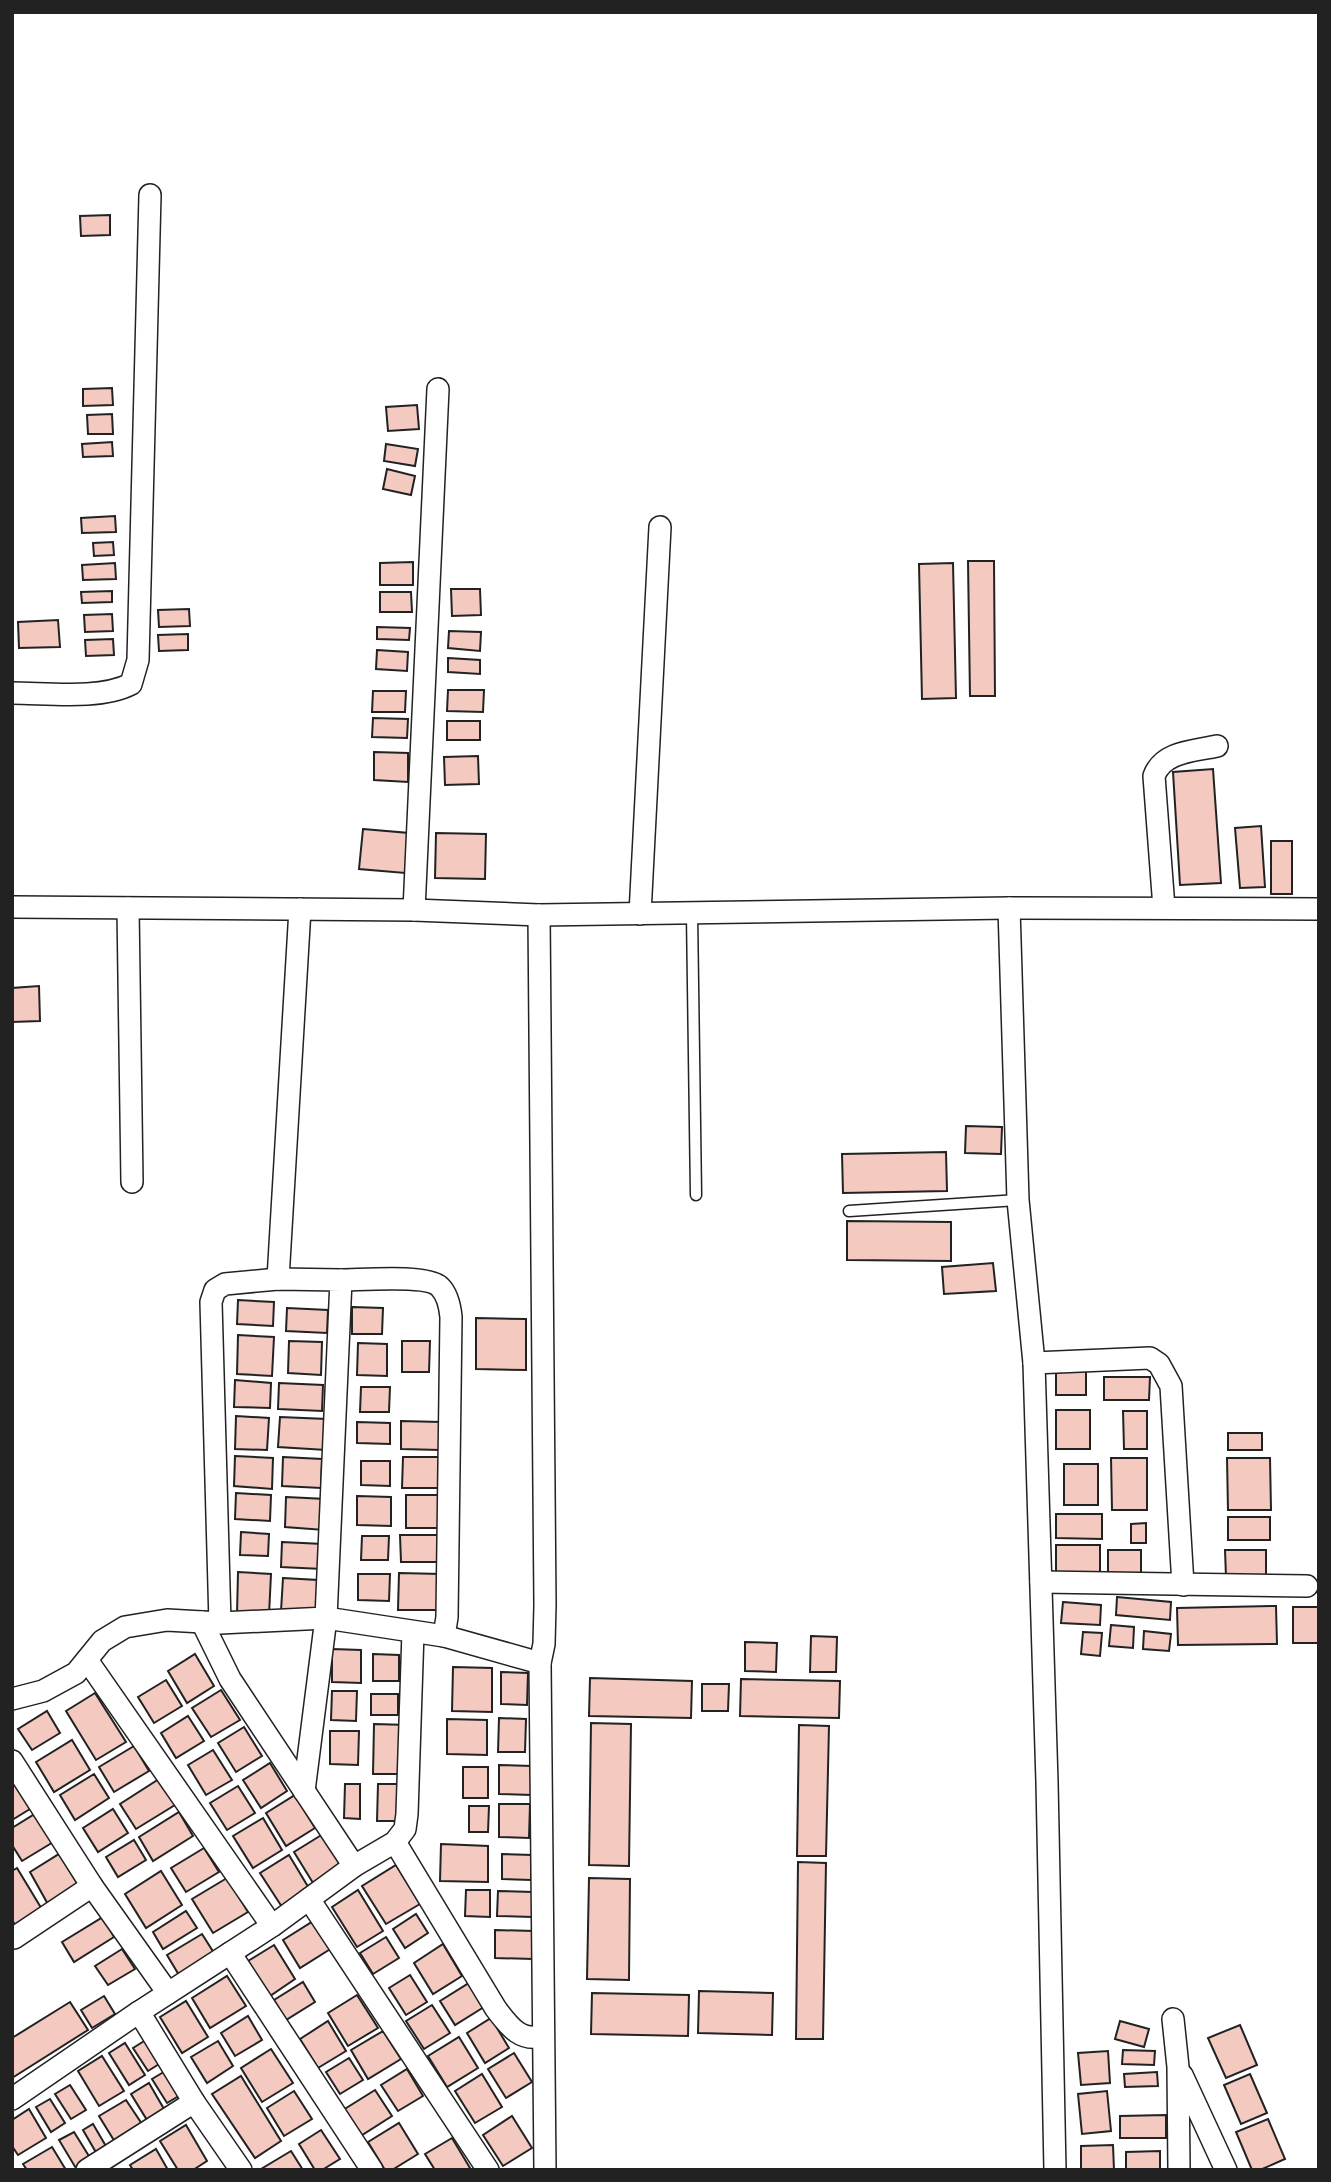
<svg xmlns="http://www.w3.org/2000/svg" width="1331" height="2182" font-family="'Playfair Display',serif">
  <rect width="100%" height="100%" fill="#fff"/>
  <g fill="#f3c9c0" stroke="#222" stroke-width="2">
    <polygon points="110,215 110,235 81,236 80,216"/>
    <polygon points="112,388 113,405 83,406 83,389"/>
    <polygon points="417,405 419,429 388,431 386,407"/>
    <polygon points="112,414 113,434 88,434 87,415"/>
    <polygon points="112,442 113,456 83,457 82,444"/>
    <polygon points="386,444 418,449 415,466 384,461"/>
    <polygon points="387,469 415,476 411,495 383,489"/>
    <polygon points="115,516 116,532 82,533 81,518"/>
    <polygon points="113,542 114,555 94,556 93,543"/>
    <polygon points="968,561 994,561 995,696 970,696"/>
    <polygon points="413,562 413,585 380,585 380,563"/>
    <polygon points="115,563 116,579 83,580 82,565"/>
    <polygon points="953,563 956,698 922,699 919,564"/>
    <polygon points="451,589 480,589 481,615 452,616"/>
    <polygon points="112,591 112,602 82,603 81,592"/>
    <polygon points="380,592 411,592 412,612 380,612"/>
    <polygon points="189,609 190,626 159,627 158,610"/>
    <polygon points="112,614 113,631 85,632 84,615"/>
    <polygon points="58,620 60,647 19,648 18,622"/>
    <polygon points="377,627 410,628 409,640 377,639"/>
    <polygon points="449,631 481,632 480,651 448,648"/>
    <polygon points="188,634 188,650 159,651 158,635"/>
    <polygon points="113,639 114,655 86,656 85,640"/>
    <polygon points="377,650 408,652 407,671 376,669"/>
    <polygon points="448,658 480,660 480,674 448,672"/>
    <polygon points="448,690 484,690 483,712 447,711"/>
    <polygon points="373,691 406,691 405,712 372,712"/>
    <polygon points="373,718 408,719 407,738 372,737"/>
    <rect x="447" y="721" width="33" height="19"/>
    <polygon points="374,752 408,753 408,782 374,780"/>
    <polygon points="478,756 479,784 445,785 444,757"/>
    <polygon points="1213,769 1221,883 1180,885 1173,772"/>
    <polygon points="1261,826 1265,887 1240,888 1235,828"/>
    <polygon points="363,829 409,833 405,873 359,869"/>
    <polygon points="436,833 486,834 485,879 435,878"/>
    <rect x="1271" y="841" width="21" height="53"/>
    <polygon points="39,986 40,1021 12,1022 12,988"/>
    <polygon points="966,1126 1002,1127 1001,1154 965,1153"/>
    <polygon points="946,1152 947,1191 843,1193 842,1154"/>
    <polygon points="847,1221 951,1222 951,1261 847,1260"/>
    <polygon points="993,1263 996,1291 944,1294 942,1267"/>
    <polygon points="238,1300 274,1302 273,1326 237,1324"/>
    <polygon points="352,1307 383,1308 382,1334 352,1334"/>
    <polygon points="287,1308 328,1310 327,1333 286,1331"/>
    <polygon points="476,1318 526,1319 526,1370 476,1369"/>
    <polygon points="238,1335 274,1337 272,1376 237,1374"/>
    <polygon points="289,1341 322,1342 321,1375 288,1373"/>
    <polygon points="402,1341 430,1341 429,1372 402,1372"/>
    <polygon points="358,1343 387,1344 387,1376 357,1375"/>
    <rect x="1056" y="1371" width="30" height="24"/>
    <polygon points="1104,1377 1150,1377 1149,1400 1104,1400"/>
    <polygon points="235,1380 271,1383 270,1408 234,1407"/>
    <polygon points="279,1383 323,1385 322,1411 278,1409"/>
    <polygon points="361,1387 390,1387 389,1412 360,1412"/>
    <rect x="1056" y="1410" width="34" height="39"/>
    <polygon points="1123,1411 1147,1411 1147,1449 1124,1449"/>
    <polygon points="236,1416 269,1418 267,1450 235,1449"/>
    <polygon points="280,1417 327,1419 326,1450 278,1447"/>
    <polygon points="401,1421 441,1422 440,1450 401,1449"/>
    <polygon points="357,1422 390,1423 390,1444 357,1443"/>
    <rect x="1228" y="1433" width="34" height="17"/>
    <polygon points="235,1456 273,1458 272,1489 234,1486"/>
    <polygon points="283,1457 322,1459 321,1488 282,1486"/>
    <polygon points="403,1457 441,1457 441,1488 402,1488"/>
    <polygon points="1111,1458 1147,1458 1147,1510 1112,1510"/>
    <polygon points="1227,1458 1270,1458 1271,1510 1228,1510"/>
    <polygon points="361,1461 390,1461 390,1486 361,1485"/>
    <rect x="1064" y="1464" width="34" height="41"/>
    <polygon points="236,1493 271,1495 270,1521 235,1519"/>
    <polygon points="406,1495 444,1495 443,1528 406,1528"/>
    <polygon points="357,1496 391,1497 391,1526 357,1525"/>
    <polygon points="286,1497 326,1499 324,1530 285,1527"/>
    <polygon points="1056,1514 1102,1514 1102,1539 1056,1538"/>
    <rect x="1228" y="1517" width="42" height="23"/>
    <polygon points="1146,1523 1146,1543 1131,1543 1131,1524"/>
    <polygon points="241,1532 269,1534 268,1556 240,1555"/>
    <polygon points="400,1535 443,1535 443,1562 401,1562"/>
    <polygon points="362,1536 389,1536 388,1560 361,1560"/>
    <polygon points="282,1542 323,1544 322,1569 281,1567"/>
    <rect x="1056" y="1545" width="44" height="27"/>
    <rect x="1108" y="1550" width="33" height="25"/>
    <polygon points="1225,1550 1266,1550 1266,1577 1226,1577"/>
    <polygon points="238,1572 271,1574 269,1615 237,1614"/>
    <polygon points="399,1573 441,1574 440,1610 398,1610"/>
    <polygon points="358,1574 390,1574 389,1601 358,1600"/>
    <polygon points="283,1578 318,1580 317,1613 281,1611"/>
    <polygon points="1117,1597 1171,1602 1170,1620 1116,1615"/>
    <polygon points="1063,1602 1101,1605 1100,1625 1061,1623"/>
    <polygon points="1276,1606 1277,1644 1178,1645 1177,1608"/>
    <rect x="1293" y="1607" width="26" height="36"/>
    <polygon points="1111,1625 1134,1627 1133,1648 1109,1646"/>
    <polygon points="1144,1631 1171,1634 1169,1651 1143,1649"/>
    <polygon points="1083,1632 1102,1633 1100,1656 1081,1654"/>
    <polygon points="811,1636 837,1637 836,1672 810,1672"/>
    <polygon points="745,1642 777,1643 776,1672 745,1671"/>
    <polygon points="332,1649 361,1650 361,1683 332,1682"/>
    <polygon points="195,1654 214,1686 187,1703 168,1671"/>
    <polygon points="373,1654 399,1655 399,1681 373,1681"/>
    <polygon points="453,1667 492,1668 492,1712 452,1711"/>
    <polygon points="501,1672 528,1673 527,1705 501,1704"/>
    <polygon points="590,1678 692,1681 691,1718 589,1716"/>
    <polygon points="741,1679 840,1681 839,1718 740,1716"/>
    <polygon points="166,1680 182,1706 154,1723 138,1697"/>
    <polygon points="702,1684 729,1684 728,1711 702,1711"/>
    <polygon points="221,1690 240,1720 211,1737 192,1708"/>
    <polygon points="332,1691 357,1691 356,1721 331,1720"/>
    <polygon points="95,1693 126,1742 96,1760 66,1711"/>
    <rect x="371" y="1694" width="27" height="21"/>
    <polygon points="47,1711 60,1733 32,1750 18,1729"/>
    <polygon points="188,1716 204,1741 176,1758 161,1733"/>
    <polygon points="499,1718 526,1719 525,1752 498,1752"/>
    <polygon points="447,1719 487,1720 487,1755 447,1754"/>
    <polygon points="591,1723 631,1724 629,1866 589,1865"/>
    <polygon points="374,1724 408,1725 407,1774 373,1774"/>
    <polygon points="799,1725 829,1726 826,1856 797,1856"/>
    <polygon points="244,1727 262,1756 236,1772 218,1743"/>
    <polygon points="330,1731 359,1731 358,1765 330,1764"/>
    <polygon points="72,1740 90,1770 54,1792 36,1762"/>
    <polygon points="134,1746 149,1771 114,1792 99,1767"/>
    <polygon points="213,1750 232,1780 206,1795 188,1765"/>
    <polygon points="270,1763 287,1791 261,1808 243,1780"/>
    <polygon points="499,1765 532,1766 532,1795 499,1794"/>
    <rect x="463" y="1767" width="25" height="31"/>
    <polygon points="94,1774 109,1798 75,1820 60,1795"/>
    <polygon points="159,1779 175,1805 136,1829 120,1804"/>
    <polygon points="12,1780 30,1809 12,1820"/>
    <polygon points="345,1784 360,1784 360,1819 344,1818"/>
    <polygon points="378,1784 400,1784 399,1821 377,1821"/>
    <polygon points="238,1786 255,1813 227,1830 210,1803"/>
    <polygon points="295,1795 315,1828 286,1846 266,1813"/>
    <polygon points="499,1804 530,1804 529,1838 499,1837"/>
    <polygon points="469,1806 489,1806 488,1832 469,1832"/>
    <polygon points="113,1809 128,1833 98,1852 83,1828"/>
    <polygon points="38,1812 55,1841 22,1861 12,1845 12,1828"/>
    <polygon points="179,1812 193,1836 153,1861 139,1837"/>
    <polygon points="263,1818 282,1850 253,1868 233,1836"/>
    <polygon points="323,1834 343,1865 313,1883 294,1852"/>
    <polygon points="134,1840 146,1860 118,1877 106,1857"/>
    <polygon points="441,1844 488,1846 488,1882 440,1881"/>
    <polygon points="204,1848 219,1872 186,1892 171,1868"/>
    <polygon points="59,1854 80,1888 49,1906 30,1872"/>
    <polygon points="502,1854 532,1855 531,1880 502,1879"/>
    <polygon points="289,1855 310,1890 282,1907 260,1873"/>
    <polygon points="798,1862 826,1863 823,2039 796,2039"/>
    <polygon points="396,1865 420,1904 386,1924 362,1886"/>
    <polygon points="17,1868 43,1911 17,1928 12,1920 12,1871"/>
    <polygon points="161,1871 182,1905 146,1928 125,1894"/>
    <polygon points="227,1878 248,1912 213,1933 192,1899"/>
    <polygon points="589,1878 630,1879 629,1980 587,1979"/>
    <polygon points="358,1890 383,1931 357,1947 332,1907"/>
    <polygon points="466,1890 490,1890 490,1917 465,1916"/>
    <polygon points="498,1891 533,1892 532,1917 497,1916"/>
    <polygon points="186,1911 197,1928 163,1949 153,1932"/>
    <polygon points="416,1914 428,1933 405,1948 393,1929"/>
    <polygon points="103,1917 114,1937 74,1962 62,1942"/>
    <polygon points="315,1920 332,1948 300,1968 283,1940"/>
    <polygon points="495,1930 534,1931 533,1959 495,1958"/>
    <polygon points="202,1934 214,1953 179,1975 167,1955"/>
    <polygon points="386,1937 399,1958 373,1974 360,1953"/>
    <polygon points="443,1944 462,1976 433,1994 414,1963"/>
    <polygon points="274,1945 295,1979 270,1996 248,1961"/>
    <polygon points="122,1949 135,1969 108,1985 95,1966"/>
    <polygon points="410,1975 427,2002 406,2015 389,1988"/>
    <polygon points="227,1976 246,2006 210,2028 192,1998"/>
    <polygon points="303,1982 315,2002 286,2020 274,2000"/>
    <polygon points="469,1983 484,2007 455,2025 440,2001"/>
    <polygon points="699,1991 773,1993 772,2035 698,2033"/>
    <polygon points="592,1993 689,1995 688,2036 591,2034"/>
    <polygon points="357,1995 378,2028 348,2046 328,2013"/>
    <polygon points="104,1996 115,2014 92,2028 81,2010"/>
    <polygon points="186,2001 208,2037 182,2053 160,2017"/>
    <polygon points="70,2002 88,2030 12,2078 12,2038"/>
    <polygon points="432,2005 450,2033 424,2049 406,2021"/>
    <polygon points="248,2016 262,2040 235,2056 221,2033"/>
    <polygon points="491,2018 509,2048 485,2063 467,2033"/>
    <polygon points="328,2021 346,2051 318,2068 300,2039"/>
    <polygon points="1120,2021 1149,2029 1144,2047 1115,2039"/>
    <polygon points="1240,2025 1257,2065 1226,2078 1208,2038"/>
    <polygon points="383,2031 401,2059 368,2079 351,2050"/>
    <polygon points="459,2037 478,2068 447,2087 428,2056"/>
    <polygon points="149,2038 164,2061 148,2071 133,2048"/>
    <polygon points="218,2041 233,2066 207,2083 191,2057"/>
    <polygon points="125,2043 145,2075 129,2085 109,2053"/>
    <polygon points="271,2049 293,2083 262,2102 241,2068"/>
    <polygon points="1123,2050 1155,2051 1154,2065 1122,2064"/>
    <polygon points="1108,2051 1110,2083 1081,2085 1078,2053"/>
    <polygon points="514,2053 532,2082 506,2098 488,2069"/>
    <polygon points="102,2056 124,2091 99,2106 78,2071"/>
    <polygon points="349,2058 363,2080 340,2094 326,2072"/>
    <polygon points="407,2069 423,2096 398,2111 381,2085"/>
    <polygon points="167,2070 182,2094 167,2103 152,2079"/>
    <polygon points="1157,2072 1158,2086 1125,2087 1124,2074"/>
    <polygon points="482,2074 502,2107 475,2123 455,2091"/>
    <polygon points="1250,2074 1267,2113 1241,2124 1224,2085"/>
    <polygon points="241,2076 281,2141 255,2158 212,2094"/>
    <polygon points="149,2083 164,2109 147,2120 131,2094"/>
    <polygon points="70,2085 86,2110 71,2119 55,2094"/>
    <polygon points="375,2090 392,2116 359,2137 343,2110"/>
    <polygon points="294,2091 312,2119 284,2136 267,2108"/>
    <polygon points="1107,2091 1111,2131 1082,2134 1078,2094"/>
    <polygon points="50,2099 65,2123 51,2132 36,2107"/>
    <polygon points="126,2100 146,2130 118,2147 99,2116"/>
    <polygon points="29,2109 46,2138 18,2155 12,2146 12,2120"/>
    <polygon points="1166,2115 1166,2138 1120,2138 1120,2116"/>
    <polygon points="512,2116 532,2148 503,2166 483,2135"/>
    <polygon points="1268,2119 1285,2159 1260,2170 1252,2170 1236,2132"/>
    <polygon points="399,2123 418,2154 392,2170 385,2170 368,2142"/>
    <polygon points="93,2124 107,2148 97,2154 83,2130"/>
    <polygon points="186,2125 207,2161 193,2170 178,2170 160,2141"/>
    <polygon points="321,2130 340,2159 322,2170 315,2170 299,2144"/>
    <polygon points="74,2132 92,2161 77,2170 59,2140"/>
    <polygon points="452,2138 470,2168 467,2170 435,2170 425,2154"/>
    <polygon points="1113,2145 1114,2170 1081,2170 1081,2146"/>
    <polygon points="52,2147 66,2170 27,2170 23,2164"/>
    <polygon points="156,2149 168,2170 133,2170 130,2165"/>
    <polygon points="291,2151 303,2170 261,2170 261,2169"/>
    <polygon points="1160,2151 1160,2170 1126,2170 1126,2152"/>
  </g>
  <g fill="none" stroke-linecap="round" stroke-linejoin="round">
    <g stroke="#222" stroke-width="13">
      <g id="service">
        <polyline points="692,914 696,1195"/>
        <polyline points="849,1211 1018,1200"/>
      </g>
    </g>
    <g stroke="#222" stroke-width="24">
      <g id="minor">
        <path d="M12,693C47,693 100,700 131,684L138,660L150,195"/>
        <polyline points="12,907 414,910 539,915 1009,908 1319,909"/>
        <polyline points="128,908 132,1182"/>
        <polyline points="1009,908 1018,1200 1034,1363 1047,1782 1055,2170"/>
        <path d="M1164,908L1154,776C1163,751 1195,751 1217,746"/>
        <polyline points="414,910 438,389"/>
        <polyline points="640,914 660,527"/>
        <polyline points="278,1279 300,909"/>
        <path d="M341,1280C361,1280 428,1274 440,1287C448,1295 450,1307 451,1317L447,1617L444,1636"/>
        <polyline points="1034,1363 1150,1358 1159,1364 1171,1386 1183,1585"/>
        <polyline points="1041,1582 1307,1586"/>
        <polyline points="202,1622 230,1679 354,1866"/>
        <polyline points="87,1660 272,1926"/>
        <polyline points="540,1663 545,2170"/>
        <polyline points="12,1699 43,1691 76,1673 102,1641 125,1627 167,1620 220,1623 326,1618 341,1280 278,1279 225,1284 215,1290 211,1302 220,1623"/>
        <polyline points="12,1761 92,1886 168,1993"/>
        <polyline points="304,1791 326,1618 444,1636 540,1663 544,1644 545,1605 539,915"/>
        <path d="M395,1842L496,2009C509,2026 520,2042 543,2036"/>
        <polyline points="309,1899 488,2170"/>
        <polyline points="14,1938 92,1886"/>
        <polyline points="230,1953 372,2170"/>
        <polyline points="139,2012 194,2102 241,2170"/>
        <polyline points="1173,2019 1178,2067 1179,2170"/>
        <polyline points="1182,2075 1226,2170"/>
        <polyline points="12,2099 139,2012 272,1926 354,1866 395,1842 405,1829 407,1814 413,1632"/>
        <polyline points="87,2170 194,2102"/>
      </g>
    </g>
    <use href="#service" stroke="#fff" stroke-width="10"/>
    <use href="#minor" stroke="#fff" stroke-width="21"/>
  </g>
  <rect width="1331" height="2182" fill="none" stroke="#222222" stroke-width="28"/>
</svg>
